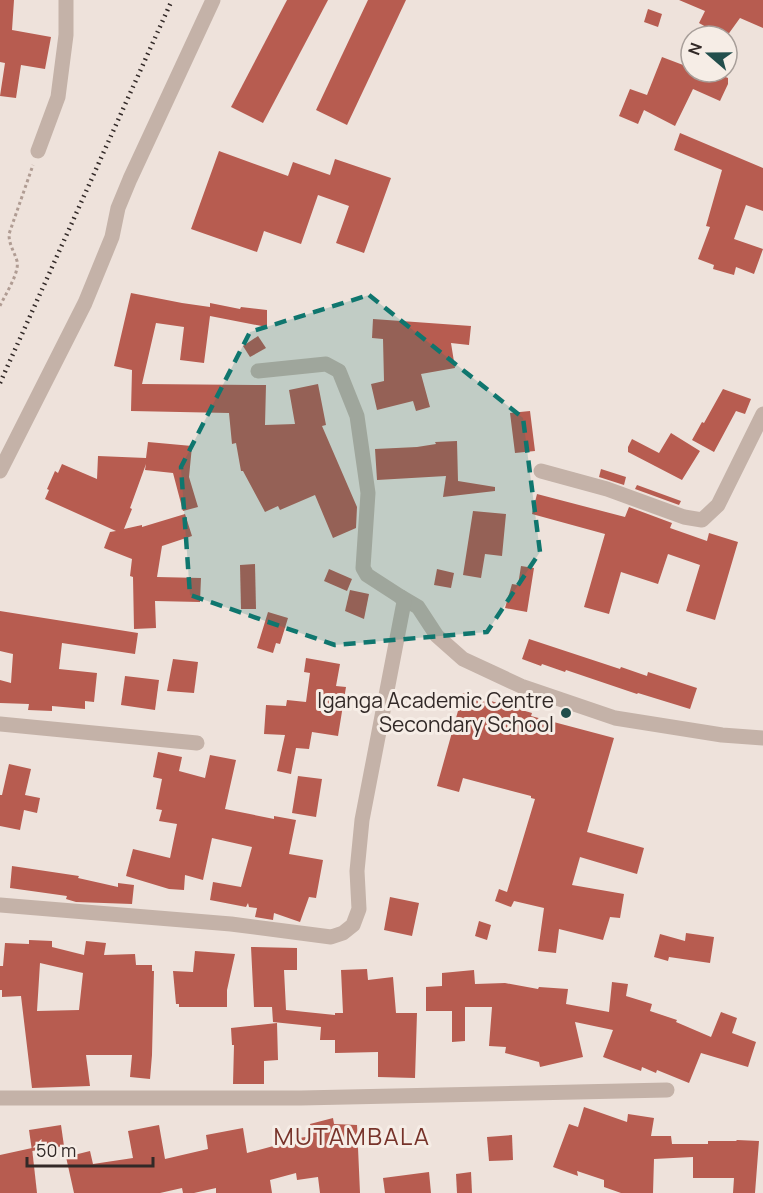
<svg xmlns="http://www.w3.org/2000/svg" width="763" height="1193" font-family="Manrope,sans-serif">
  <rect width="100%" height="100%" fill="#eee2db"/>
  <g fill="#b75c50" fill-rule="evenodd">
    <polygon points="0,0 14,0 12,30 51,37 45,69 21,65 16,98 0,96 5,63 0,62"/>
    <polygon points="287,0 328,0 263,123 231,107"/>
    <polygon points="368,0 406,0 347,125 316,110"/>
    <polygon points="679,0 763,0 763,28 740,18 727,36 712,36 715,32 699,23 705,11"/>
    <polygon points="648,9 662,14 658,27 644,22"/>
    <polygon points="662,57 691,68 691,72 713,72 728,78 728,84 720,101 693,89 675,126 644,110 638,124 619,116 630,89 647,95"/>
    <polygon points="680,133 763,168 763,211 746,205 734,239 763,249 754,274 736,267 734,275 713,269 714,265 698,259 710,227 706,226 722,170 674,150"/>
    <polygon points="219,151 288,176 293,162 330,175 335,159 391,178 364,253 336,243 349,206 318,195 301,244 264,231 257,252 191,229"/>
    <polygon points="131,293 182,303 210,307 210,303 240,309 241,307 267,310 267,327 210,316 204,363 180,360 184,327 156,323 142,384 266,385 265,425 295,424 289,390 318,384 326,425 322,426 357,507 356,528 333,538 315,495 280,510 278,506 265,512 243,471 241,471 236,443 232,444 229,413 131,411 132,370 114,366"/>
    <polygon points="373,319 471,326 469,345 451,343 455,368 421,374 430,407 416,411 413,401 377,410 371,384 384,381 383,339 372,338"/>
    <polygon points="258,336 266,348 250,357 243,346"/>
    <polygon points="723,389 751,399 745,414 736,411 714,452 692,440 702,422 704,423"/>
    <polygon points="530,411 535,451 515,453 510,413"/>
    <polygon points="671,433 700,451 682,480 628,452 628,447 632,439 659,453"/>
    <polygon points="457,441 458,481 495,487 495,491 443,497 446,476 377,480 375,449 417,447 436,444 435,442"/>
    <polygon points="148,442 192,446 189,477 198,507 183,511 173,473 145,470 146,464 130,508 132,509 124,529 142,525 142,527 185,514 192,536 162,546 157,577 201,578 200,602 155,601 156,628 134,629 133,577 130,576 132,559 104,548 110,532 116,531 45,499 49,490 47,489 55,471 58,473 62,464 97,479 98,456 146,458"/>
    <polygon points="601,469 626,477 624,485 599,477"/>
    <polygon points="637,485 681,501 679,505 635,489"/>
    <polygon points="537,494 625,517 629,507 672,523 670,528 707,541 709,533 738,542 715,620 686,611 700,565 668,554 658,584 621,572 609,614 584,607 605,534 532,514"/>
    <polygon points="473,511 506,514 502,556 485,554 481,578 463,575"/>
    <polygon points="255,564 256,609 241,609 240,565"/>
    <polygon points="521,566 534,568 527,612 505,608 512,584 518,585"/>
    <polygon points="329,569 352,579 347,591 324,581"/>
    <polygon points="437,569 454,573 451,588 434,585"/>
    <polygon points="350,590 369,594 364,619 345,611"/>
    <polygon points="0,611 138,633 135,654 62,643 59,669 97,673 94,702 85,701 85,709 52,706 52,711 28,710 29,704 0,703 0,680 11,683 13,654 0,651"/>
    <polygon points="268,612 288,618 280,644 276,643 273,653 257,648"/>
    <polygon points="529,639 620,669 621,667 647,676 648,672 697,688 690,709 638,693 637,694 566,670 565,672 542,664 541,666 522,659"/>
    <polygon points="306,658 340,664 336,686 346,687 338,736 312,732 309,749 296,748 291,774 277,771 285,735 264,734 266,705 286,706 287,700 306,702 310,673 304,672"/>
    <polygon points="173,659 198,662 194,693 167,691"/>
    <polygon points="125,676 159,680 155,710 121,705"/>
    <polygon points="463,693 532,713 531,716 614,738 587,832 644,848 637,874 580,857 572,885 624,894 620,918 610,917 603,940 559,929 556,953 538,951 544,908 514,901 511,907 495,901 499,889 507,892 535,799 531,798 531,796 463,778 459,792 437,786"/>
    <polygon points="158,752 182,757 179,771 205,778 210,755 236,760 225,809 274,819 274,816 296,820 289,854 323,860 316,898 309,897 300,922 274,913 273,920 255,917 257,908 249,907 248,903 246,907 210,900 213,882 241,887 252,847 212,838 203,880 185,875 184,890 169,889 126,876 133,849 170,858 177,824 159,821 162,810 156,809 162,779 153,777"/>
    <polygon points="9,764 31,769 25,795 40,798 37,813 24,810 20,830 0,826 0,795 2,795"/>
    <polygon points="298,776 322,779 316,817 292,813"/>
    <polygon points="12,866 79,876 78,878 118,887 118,883 134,885 132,904 76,902 66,899 67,896 10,888"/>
    <polygon points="390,897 419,903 412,936 384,930"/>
    <polygon points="479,921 491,925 487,940 475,936"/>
    <polygon points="686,933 714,937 710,963 669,957 668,961 654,957 660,934 685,941"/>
    <path d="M29,940L52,941V947L84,955L86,941L106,943L104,955L135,954L136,965H152V971H154L152,1055L150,1079L130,1077L132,1055H86L90,1086L32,1088L21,996L2,997V990H0V966H3L5,943L29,944ZM40,963L83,973L79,1010L37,1011Z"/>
    <polygon points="251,947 297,948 297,970 284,970 286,1010 335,1015 335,1013 343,1013 341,970 367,969 368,980 393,977 396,1013 417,1013 415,1078 378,1077 378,1052 335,1053 335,1040 320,1040 321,1027 273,1022 272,1007 254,1007"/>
    <polygon points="195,951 235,954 227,990 227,1007 179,1007 179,1004 176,1004 173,971 193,972"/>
    <polygon points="474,970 475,984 505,983 538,989 539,987 568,989 566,1004 609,1012 612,982 628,984 626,996 652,1004 650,1011 677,1020 676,1022 711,1037 721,1012 737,1018 732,1033 756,1042 748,1067 701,1053 689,1083 657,1070 656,1073 642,1067 641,1071 603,1057 613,1030 575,1022 583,1057 540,1067 539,1062 505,1053 506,1047 489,1046 492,1007 465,1007 465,1041 452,1042 452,1011 426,1011 426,987 442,986 442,973"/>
    <polygon points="277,1023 278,1060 264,1061 264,1084 233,1084 234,1045 232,1045 231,1028"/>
    <polygon points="584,1107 627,1122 628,1114 654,1118 651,1136 671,1136 672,1144 708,1144 708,1141 736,1141 737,1140 759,1141 755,1193 733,1193 734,1178 693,1178 693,1157 654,1159 653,1193 621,1193 604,1187 604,1180 577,1171 578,1176 553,1167 569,1124 578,1127"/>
    <polygon points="333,1118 334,1124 357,1125 360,1193 320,1193 318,1177 297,1180 296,1173 270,1180 272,1193 216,1193 216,1188 194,1193 183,1193 182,1188 160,1193 74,1193 66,1157 90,1151 93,1164 133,1158 128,1131 159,1125 165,1159 208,1149 206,1135 243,1128 247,1153 292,1141 292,1139 312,1136 310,1124"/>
    <polygon points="61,1125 64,1146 32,1151 29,1130"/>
    <polygon points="512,1135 513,1160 489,1161 487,1137"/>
    <polygon points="32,1148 37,1193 0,1193 0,1155"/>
    <polygon points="429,1172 431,1193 385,1193 383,1178"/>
    <polygon points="471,1172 472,1193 457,1193 456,1174"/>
  </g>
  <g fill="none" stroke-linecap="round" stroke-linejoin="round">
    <path stroke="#b09c93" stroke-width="3" stroke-dasharray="3 3" stroke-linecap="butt" d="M0,306C5,295 20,272 17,261C14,251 9,245 9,234L33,165"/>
    <g stroke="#c4b2a8" stroke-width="15">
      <polyline points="38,151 58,97 66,35 66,0"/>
      <polyline points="0,471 85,303 112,237 118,208 130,179 213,0"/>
      <polyline points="541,471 607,489 684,517 702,520 718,505 763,414"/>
      <polyline points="401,597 418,607 437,636 463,659 521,686 615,718 722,735 763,738"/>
      <polyline points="0,724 197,743"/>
      <polyline points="0,905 231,924 331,937 343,933 353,925 359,909 357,871 362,820 404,602 401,597 367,575 363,568 368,493 357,416 339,371 326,364 258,371"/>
      <polyline points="0,1098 301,1098 667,1090"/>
    </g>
    <polyline stroke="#322927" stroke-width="4.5" stroke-dasharray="1.5 4.5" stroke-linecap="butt" points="0,383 172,0"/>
  </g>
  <path fill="#0f766e" fill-opacity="0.2" stroke="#0f766e" stroke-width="4.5" stroke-dasharray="12 8" stroke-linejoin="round" d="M369,295L523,418L540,552L487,632L335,645L190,595L181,467L250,332Z"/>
  <circle fill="#224e4c" stroke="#f6ede6" stroke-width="2" cx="566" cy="713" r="6"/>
  <g text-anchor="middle" stroke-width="6" stroke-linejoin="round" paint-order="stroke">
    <g font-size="21" fill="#322927" stroke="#f6ede6" text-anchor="end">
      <text x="554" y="708">Iganga Academic Centre<tspan x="554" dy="24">Secondary School</tspan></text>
    </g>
    <g font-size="24" letter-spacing="1.5" fill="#77332a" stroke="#f6ede6">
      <text x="352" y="1145">MUTAMBALA</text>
    </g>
  </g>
  <g transform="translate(709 54) rotate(290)"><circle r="28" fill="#f6ede6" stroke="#a89f9a" stroke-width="1.5"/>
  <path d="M0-4.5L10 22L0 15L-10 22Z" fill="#224e4c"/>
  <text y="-9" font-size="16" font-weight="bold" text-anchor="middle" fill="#322927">N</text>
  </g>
  <path d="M27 1157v9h126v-9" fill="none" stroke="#322927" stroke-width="3"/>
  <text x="36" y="1157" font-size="18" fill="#322927" stroke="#f6ede6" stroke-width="4.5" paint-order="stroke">50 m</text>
</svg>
